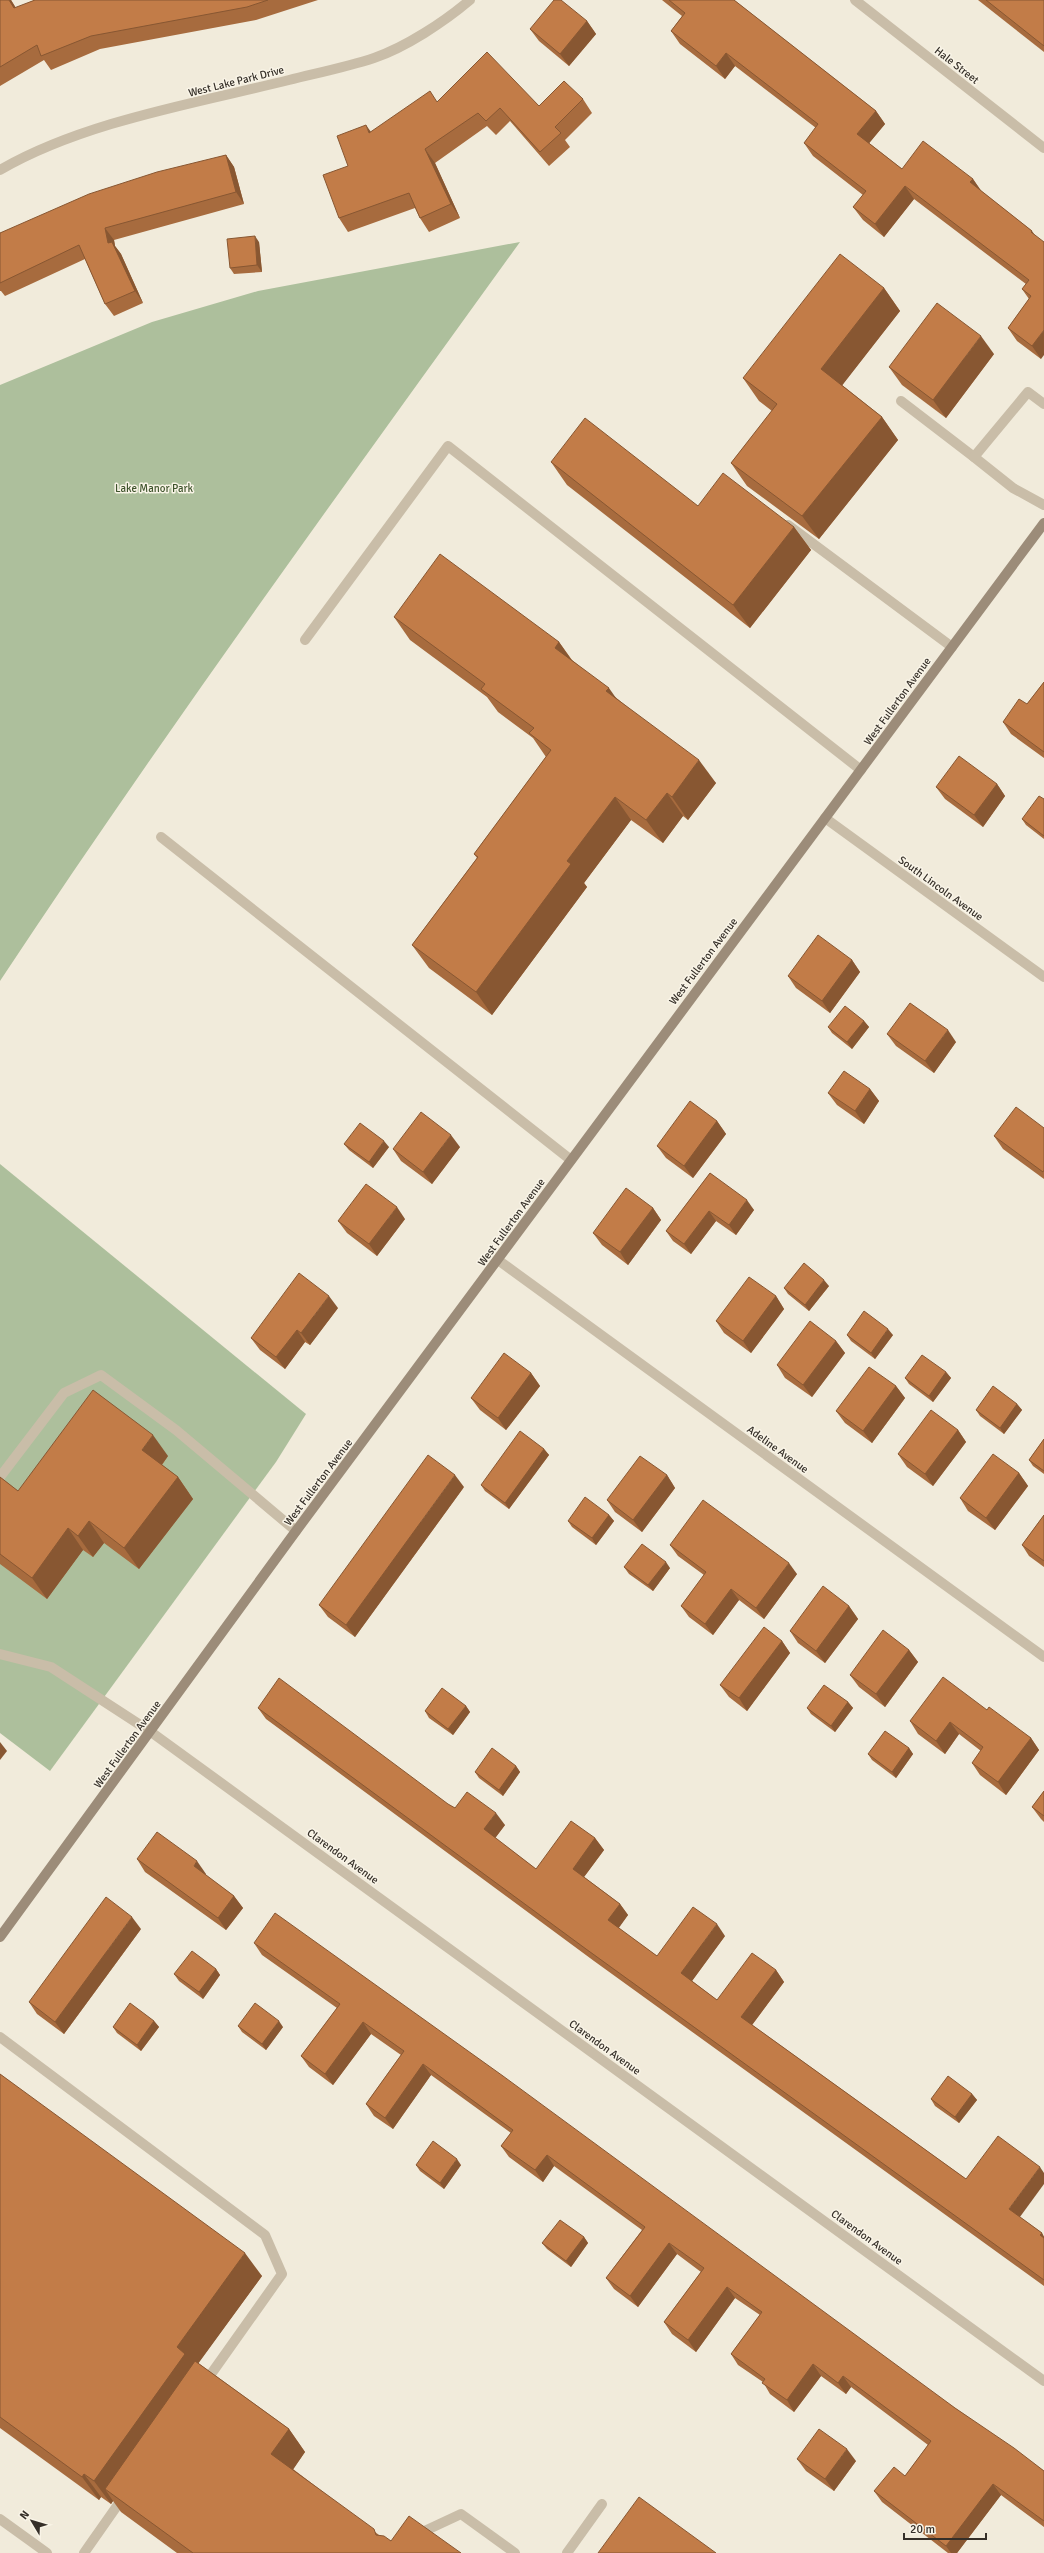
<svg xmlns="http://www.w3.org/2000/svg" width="1044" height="2553" font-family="Signika,sans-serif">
  <rect width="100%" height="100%" fill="#f1ebdb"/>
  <g fill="#adbf9c">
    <path d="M520,242C344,486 166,730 0,981V385L152,322L258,291Z"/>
    <polygon points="0,1164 306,1414 276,1462 50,1771 0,1733"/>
  </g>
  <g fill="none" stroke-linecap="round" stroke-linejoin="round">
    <g stroke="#c9bda8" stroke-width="10">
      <polyline points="901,401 974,457"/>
      <polyline points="1044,404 1028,392 974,457 1013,488 1044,505"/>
      <polyline points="788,525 952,647"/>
      <polyline points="305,640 448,446 861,770"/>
      <polyline points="161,837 571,1160"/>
      <polyline points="0,1477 64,1393 101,1375 176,1430 296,1531"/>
      <polyline points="0,1654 51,1667 151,1732"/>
      <polyline points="0,2037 265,2235 282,2274 204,2384"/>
      <polyline points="84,2553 124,2496"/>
      <polyline points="397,2553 416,2535 461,2514 515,2553"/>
      <polyline points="567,2553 602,2504"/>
    </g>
    <g stroke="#c9bda8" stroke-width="10">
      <polyline points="855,0 1044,148"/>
      <path d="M0,170C82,122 196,103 289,80C317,73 347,67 374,58C406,47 444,22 470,0"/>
      <polyline points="825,818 1044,977"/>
      <polyline points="498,1260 1044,1657"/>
      <polyline points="151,1732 1044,2381"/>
      <polyline points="0,2519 47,2553"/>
    </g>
    <polyline stroke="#9c8c79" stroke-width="10" points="0,1937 296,1531 1044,523"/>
  </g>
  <g fill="#a76b3e">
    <polygon points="0,0 11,0 16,8 35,0 318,0 256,20 100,49 51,70 44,60 0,86"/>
    <polygon points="662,0 734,0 876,111 885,124 869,143 902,169 973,179 981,191 1032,231 1041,359 1017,341 1008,328 1029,299 1022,289 1026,284 914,199 884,237 863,220 853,207 863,195 813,156 804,143 816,128 735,66 725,79 680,44 671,31 682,16"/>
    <polygon points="978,0 1044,0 1044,52"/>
    <polygon points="587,21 596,34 569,66 539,41 530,29"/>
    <polygon points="583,99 592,113 565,140 570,147 549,166 510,121 496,135 487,126 435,163 460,218 429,232 420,218 415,208 348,232 339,218 348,166 371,132 437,102 539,106"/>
    <polygon points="226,155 234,167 244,204 114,240 115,246 121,254 143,303 114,316 105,304 85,259 5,296 1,291 0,291 0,233"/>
    <polygon points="259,242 262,272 234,274 230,268"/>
    <polygon points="884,288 900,311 842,385 882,417 898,440 819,539 747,486 731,463 772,411 759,401 743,378"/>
    <polygon points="994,354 946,418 902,385 889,367"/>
    <polygon points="551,462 698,506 794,527 811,550 750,628 567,485"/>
    <polygon points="394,617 559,642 572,660 716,783 688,820 683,816 663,843 631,820 584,883 587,887 492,1015 429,968 412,945 477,858 474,854 546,757 533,738 498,712 487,697 410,640"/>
    <polygon points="1044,682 1044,758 1011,734 1003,722 1027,704"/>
    <polygon points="997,784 1005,796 983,827 945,799 936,787"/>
    <polygon points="1044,799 1044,839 1026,825 1022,819"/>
    <polygon points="852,960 860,972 830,1013 796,988 788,976"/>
    <polygon points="864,1021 869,1027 852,1049 832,1033 828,1027"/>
    <polygon points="887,1034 956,1042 934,1073 896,1046"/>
    <polygon points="870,1089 879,1101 864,1124 837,1105 828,1093"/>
    <polygon points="717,1121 726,1134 693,1178 666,1158 657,1146"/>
    <polygon points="1044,1128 1044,1179 1003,1149 994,1136"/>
    <polygon points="344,1144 389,1147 373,1168 349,1150"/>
    <polygon points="460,1147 432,1184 401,1161 393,1149"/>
    <polygon points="710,1173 754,1210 736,1235 716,1221 691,1254 673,1241 666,1231"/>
    <polygon points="653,1208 661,1220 628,1265 602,1245 593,1233"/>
    <polygon points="405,1219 377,1256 347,1233 338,1221"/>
    <polygon points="829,1286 809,1311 788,1294 784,1288"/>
    <polygon points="776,1296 784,1309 751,1353 724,1333 716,1321"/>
    <polygon points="338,1308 310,1345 305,1342 285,1369 260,1350 251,1338"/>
    <polygon points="847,1335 893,1335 875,1359 851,1341"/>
    <polygon points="836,1341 845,1353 812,1397 785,1378 777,1365"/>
    <polygon points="946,1372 951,1378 933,1402 909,1384 905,1378"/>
    <polygon points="531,1373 540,1386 506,1430 480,1410 471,1398"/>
    <polygon points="896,1386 905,1398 872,1443 845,1423 836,1411"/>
    <polygon points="1017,1404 1022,1410 1004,1434 980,1416 976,1410"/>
    <polygon points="958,1430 966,1442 933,1486 907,1467 898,1454"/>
    <polygon points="1044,1439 1044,1474 1033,1466 1029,1460"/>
    <polygon points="544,1449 549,1455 509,1509 485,1491 481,1485"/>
    <polygon points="168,1456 162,1465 178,1477 193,1499 139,1569 104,1543 93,1557 83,1550 47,1599 0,1564 0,1477 18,1491"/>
    <polygon points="1019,1473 1028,1486 995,1530 968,1511 960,1498"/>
    <polygon points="667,1475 675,1488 642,1532 615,1512 607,1500"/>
    <polygon points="464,1487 355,1637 328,1617 319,1605"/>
    <polygon points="609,1515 614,1521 596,1545 572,1527 568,1521"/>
    <polygon points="1044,1515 1044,1567 1029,1556 1022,1545"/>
    <polygon points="670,1545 797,1574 764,1619 739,1600 713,1635 689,1617 681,1606 704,1575 678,1556"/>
    <polygon points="624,1567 670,1568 653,1591 629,1574"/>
    <polygon points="849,1606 858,1619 825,1663 798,1643 790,1631"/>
    <polygon points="782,1641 790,1653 747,1711 729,1697 720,1685"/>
    <polygon points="909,1650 918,1662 885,1707 859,1687 850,1675"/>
    <polygon points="848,1702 853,1708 835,1732 811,1714 807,1708"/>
    <polygon points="466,1706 470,1712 453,1735 429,1718 425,1711"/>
    <polygon points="258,1708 455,1808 505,1825 495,1838 536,1869 595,1838 604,1850 584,1877 620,1904 628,1915 618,1928 657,1956 725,1936 692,1981 717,2000 776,1970 784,1982 752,2025 966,2179 1042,2233 1044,2237 1044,2286 594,1961 266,1719"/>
    <polygon points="987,1710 1031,1738 1039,1750 1006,1795 980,1775 972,1763 981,1751 959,1734 945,1754 918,1734 910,1721"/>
    <polygon points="909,1748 913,1754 896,1778 872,1760 868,1754"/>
    <polygon points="516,1766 520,1772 503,1796 479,1778 475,1772"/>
    <polygon points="1044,1791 1044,1822 1041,1819 1032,1807"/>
    <polygon points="137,1859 206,1874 205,1875 234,1896 243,1908 226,1930 145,1872"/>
    <polygon points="141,1929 64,2034 37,2014 29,2002"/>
    <polygon points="254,1943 955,2408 1044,2471 1044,2527 1001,2495 957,2553 948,2553 882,2502 874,2491 905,2476 928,2445 851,2387 846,2394 821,2376 794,2412 770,2394 763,2382 738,2365 731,2354 760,2315 735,2298 696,2352 672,2334 664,2322 701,2272 677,2254 638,2307 614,2289 606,2278 642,2230 554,2166 543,2182 509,2157 501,2146 511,2133 431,2075 393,2129 374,2116 366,2104 401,2055 371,2034 333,2085 309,2067 301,2056 337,2008 262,1955"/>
    <polygon points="216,1969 220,1975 203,1999 179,1981 174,1974"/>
    <polygon points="154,2021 159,2027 141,2051 117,2033 113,2027"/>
    <polygon points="238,2026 283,2027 266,2050 242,2032"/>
    <polygon points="0,2074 262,2276 198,2363 289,2429 305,2452 293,2469 379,2535 391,2541 461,2553 177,2553 121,2512 113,2501 111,2504 101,2497 99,2500 0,2428"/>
    <polygon points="972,2094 977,2100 959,2123 935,2106 931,2099"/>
    <polygon points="416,2165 461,2165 444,2189 420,2171"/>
    <polygon points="584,2237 588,2243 571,2267 547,2249 542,2243"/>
    <polygon points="797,2459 856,2461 834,2491 806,2471"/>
  </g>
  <g fill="#885732">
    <polygon points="9,0 11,0 24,22 14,8"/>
    <polygon points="587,21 596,34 569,66 560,54"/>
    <polygon points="726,53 735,66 725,79 716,66"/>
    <polygon points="876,111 885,124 866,147 857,134"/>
    <polygon points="366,125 376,139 369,133"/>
    <polygon points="425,149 435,163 460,218 451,204"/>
    <polygon points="226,155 234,167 244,204 236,192"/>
    <polygon points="973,179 982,192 970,182"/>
    <polygon points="905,186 914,199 884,237 875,224"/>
    <polygon points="105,228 114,240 115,246 121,254 143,303 135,291 108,243"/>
    <polygon points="1032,231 1041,244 1031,232"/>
    <polygon points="255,236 259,242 262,272 257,265"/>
    <polygon points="884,288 900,311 837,392 821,369"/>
    <polygon points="1044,330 1044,355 1041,359 1032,346"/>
    <polygon points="981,336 994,354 946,418 933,400"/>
    <polygon points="882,417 898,440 819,539 802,516"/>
    <polygon points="794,527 811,550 750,628 733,605"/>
    <polygon points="559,642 575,665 555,648"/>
    <polygon points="609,688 625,711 606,691"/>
    <polygon points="699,760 716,783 688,820 672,797"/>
    <polygon points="997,784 1005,796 983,827 974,815"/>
    <polygon points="667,793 683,816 663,843 646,820"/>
    <polygon points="615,797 631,820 584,883 587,887 492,1015 476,992 567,861"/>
    <polygon points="852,960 860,972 830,1013 822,1001"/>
    <polygon points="864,1021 869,1027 852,1049 847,1042"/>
    <polygon points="948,1030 956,1042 934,1073 925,1061"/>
    <polygon points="870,1089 879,1101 864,1124 855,1111"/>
    <polygon points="717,1121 726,1134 693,1178 684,1166"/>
    <polygon points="451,1135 460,1147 432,1184 423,1172"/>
    <polygon points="384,1141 389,1147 373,1168 369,1162"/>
    <polygon points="747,1200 754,1210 736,1235 729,1225"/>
    <polygon points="397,1207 405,1219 377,1256 369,1244"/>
    <polygon points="653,1208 661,1220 628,1265 620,1252"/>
    <polygon points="709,1211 716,1221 691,1254 684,1244"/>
    <polygon points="824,1280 829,1286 809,1311 805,1305"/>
    <polygon points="329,1296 338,1308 310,1345 301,1333"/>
    <polygon points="776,1296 784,1309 751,1353 743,1341"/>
    <polygon points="888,1329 893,1335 875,1359 871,1353"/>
    <polygon points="297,1330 305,1342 285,1369 276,1357"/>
    <polygon points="836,1341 845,1353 812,1397 803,1385"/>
    <polygon points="946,1372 951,1378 933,1402 929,1396"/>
    <polygon points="531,1373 540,1386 506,1430 498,1418"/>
    <polygon points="896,1386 905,1398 872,1443 863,1431"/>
    <polygon points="1017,1404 1022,1410 1004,1434 1000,1428"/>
    <polygon points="958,1430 966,1442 933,1486 925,1474"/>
    <polygon points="153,1435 168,1456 157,1471 142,1450"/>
    <polygon points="544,1449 549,1455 509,1509 505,1503"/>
    <polygon points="1019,1473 1028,1486 995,1530 986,1518"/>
    <polygon points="455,1475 464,1487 355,1637 346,1625"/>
    <polygon points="667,1475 675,1488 642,1532 633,1520"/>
    <polygon points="178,1477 193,1499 139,1569 124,1548"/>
    <polygon points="609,1515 614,1521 596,1545 592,1538"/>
    <polygon points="89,1521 104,1543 93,1557 78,1536"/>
    <polygon points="68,1528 83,1550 47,1599 32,1578"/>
    <polygon points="666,1562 670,1568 653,1591 648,1585"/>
    <polygon points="789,1563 797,1574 764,1619 756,1608"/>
    <polygon points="731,1589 739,1600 713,1635 705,1624"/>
    <polygon points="849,1606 858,1619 825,1663 816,1651"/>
    <polygon points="782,1641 790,1653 747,1711 739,1698"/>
    <polygon points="909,1650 918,1662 885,1707 876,1694"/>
    <polygon points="848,1702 853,1708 835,1732 831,1726"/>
    <polygon points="466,1706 470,1712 453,1735 448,1729"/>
    <polygon points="950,1722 959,1734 945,1754 936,1741"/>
    <polygon points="1031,1738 1039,1750 1006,1795 998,1782"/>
    <polygon points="0,1742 7,1751 0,1760"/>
    <polygon points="909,1748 913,1754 896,1778 892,1772"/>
    <polygon points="516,1766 520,1772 503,1796 499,1790"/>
    <polygon points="496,1813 505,1825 493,1841 484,1829"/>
    <polygon points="595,1838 604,1850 581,1881 573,1869"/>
    <polygon points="197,1861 206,1874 202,1879 194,1866"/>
    <polygon points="234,1896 243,1908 226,1930 218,1918"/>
    <polygon points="620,1904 628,1915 616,1932 608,1920"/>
    <polygon points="132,1917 141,1929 64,2034 55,2022"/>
    <polygon points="717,1924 725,1936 689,1985 681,1973"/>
    <polygon points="216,1969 220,1975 203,1999 199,1992"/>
    <polygon points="776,1970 784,1982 749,2029 741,2017"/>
    <polygon points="154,2021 159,2027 141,2051 137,2045"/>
    <polygon points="279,2021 283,2027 266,2050 262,2044"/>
    <polygon points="363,2022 371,2034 333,2085 325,2074"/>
    <polygon points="423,2064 431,2075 393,2129 385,2118"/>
    <polygon points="972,2094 977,2100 959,2123 955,2117"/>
    <polygon points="547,2155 554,2166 543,2182 535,2170"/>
    <polygon points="457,2159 461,2165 444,2189 440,2183"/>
    <polygon points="1040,2167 1044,2173 1044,2184 1017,2221 1009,2209"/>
    <polygon points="1042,2233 1044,2237 1044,2241 1040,2235"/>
    <polygon points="584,2237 588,2243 571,2267 566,2261"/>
    <polygon points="669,2243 677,2254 638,2307 630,2296"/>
    <polygon points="245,2253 262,2276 195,2368 105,2489 113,2501 111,2504 94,2481 177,2347"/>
    <polygon points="727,2287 735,2298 696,2352 688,2340"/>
    <polygon points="813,2364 821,2376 794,2412 787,2400"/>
    <polygon points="843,2376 851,2387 846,2394 838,2383"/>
    <polygon points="289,2429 305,2452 288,2477 271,2454"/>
    <polygon points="847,2449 856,2461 834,2491 825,2479"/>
    <polygon points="84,2474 101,2497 99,2500 82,2477"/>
    <polygon points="993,2484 1001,2495 957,2553 951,2553 946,2546"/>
  </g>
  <g fill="#c27c48" stroke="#885732">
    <polygon points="0,0 9,0 14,8 35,0 268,0 247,7 91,36 41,56 37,45 0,67"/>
    <polygon points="554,0 561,0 587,21 560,54 530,29"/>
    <polygon points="669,0 734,0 876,111 857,134 902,169 923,141 973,179 970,182 1032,231 1031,232 1044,242 1044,330 1032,346 1008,328 1031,296 1022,289 1029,280 905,186 875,224 853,207 866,191 804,143 818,124 726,53 716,66 671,31 685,13"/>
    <polygon points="986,0 1044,0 1044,46"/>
    <polygon points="487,52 539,106 564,81 583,99 555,127 561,133 540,152 500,108 486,121 478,113 425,149 451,204 420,218 409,193 339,218 323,175 348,166 337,136 366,125 369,133 430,91 437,102"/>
    <polygon points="226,155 236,192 105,228 108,243 112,242 135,291 105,304 79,245 0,283 0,233 89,194 157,172"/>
    <polygon points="255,236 257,265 230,268 227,239"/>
    <polygon points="840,254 884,288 821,369 882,417 802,516 731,463 777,404 743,378"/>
    <polygon points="937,303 981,336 933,400 889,367"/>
    <polygon points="585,418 698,506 723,473 794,527 733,605 551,462"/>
    <polygon points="440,554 559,642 555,648 609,688 606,691 699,760 672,797 667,793 646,820 615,797 567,861 571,864 476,992 412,945 478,857 474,854 551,750 529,733 534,728 481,689 485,684 394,617"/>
    <polygon points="1044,682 1044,752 1003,722 1019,699 1027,704"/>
    <polygon points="959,756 997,784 974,815 936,787"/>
    <polygon points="1039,796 1044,799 1044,836 1022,819"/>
    <polygon points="818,935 852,960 822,1001 788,976"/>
    <polygon points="910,1003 948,1030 925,1061 887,1034"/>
    <polygon points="845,1006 864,1021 847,1042 828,1027"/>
    <polygon points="844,1071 870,1089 855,1111 828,1093"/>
    <polygon points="690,1101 717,1121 684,1166 657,1146"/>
    <polygon points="1016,1107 1044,1128 1044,1170 1043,1172 994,1136"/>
    <polygon points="421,1112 451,1135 423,1172 393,1149"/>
    <polygon points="360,1123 384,1141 369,1162 344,1144"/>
    <polygon points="710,1173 747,1200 729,1225 709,1211 684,1244 666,1231"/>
    <polygon points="366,1184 397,1207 369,1244 338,1221"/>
    <polygon points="626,1188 653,1208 620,1252 593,1233"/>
    <polygon points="804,1263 824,1280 805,1305 784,1288"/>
    <polygon points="299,1273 329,1296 301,1333 297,1330 276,1357 251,1338"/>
    <polygon points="749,1277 776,1296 743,1341 716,1321"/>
    <polygon points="864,1311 888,1329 871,1353 847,1335"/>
    <polygon points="810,1321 836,1341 803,1385 777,1365"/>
    <polygon points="504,1353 531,1373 498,1418 471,1398"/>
    <polygon points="922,1355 946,1372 929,1396 905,1378"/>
    <polygon points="869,1367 896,1386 863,1431 836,1411"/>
    <polygon points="993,1386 1017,1404 1000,1428 976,1410"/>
    <polygon points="93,1390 153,1435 142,1450 178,1477 124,1548 89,1521 78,1536 68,1528 32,1578 0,1554 0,1477 18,1491"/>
    <polygon points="931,1410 958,1430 925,1474 898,1454"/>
    <polygon points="520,1431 544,1449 505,1503 481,1485"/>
    <polygon points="1044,1439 1044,1471 1029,1460"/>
    <polygon points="993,1454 1019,1473 986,1518 960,1498"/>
    <polygon points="428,1455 455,1475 346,1625 319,1605"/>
    <polygon points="640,1456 667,1475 633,1520 607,1500"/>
    <polygon points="585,1497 609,1515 592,1538 568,1521"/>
    <polygon points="703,1500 789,1563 756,1608 731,1589 705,1624 681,1606 706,1572 670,1545"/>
    <polygon points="1044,1515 1044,1561 1022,1545"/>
    <polygon points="642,1544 666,1562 648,1585 624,1567"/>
    <polygon points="823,1586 849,1606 816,1651 790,1631"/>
    <polygon points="764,1627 782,1641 739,1698 720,1685"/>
    <polygon points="883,1630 909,1650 876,1694 850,1675"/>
    <polygon points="943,1677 987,1710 989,1707 1031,1738 998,1782 972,1763 983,1747 950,1722 936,1741 910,1721"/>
    <polygon points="279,1678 448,1804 455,1808 467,1792 496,1813 484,1829 536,1869 571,1821 595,1838 573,1869 620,1904 608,1920 657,1956 693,1907 717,1924 681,1973 717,2000 752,1953 776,1970 741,2017 966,2179 998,2136 1040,2167 1009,2209 1042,2233 1040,2235 1044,2238 1044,2280 586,1949 258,1708"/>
    <polygon points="824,1685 848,1702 831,1726 807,1708"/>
    <polygon points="442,1688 466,1706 448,1729 425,1711"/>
    <polygon points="885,1731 909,1748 892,1772 868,1754"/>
    <polygon points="492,1748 516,1766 499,1790 475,1772"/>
    <polygon points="1044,1791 1044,1816 1032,1807"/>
    <polygon points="157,1832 197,1861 194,1866 234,1896 218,1918 137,1859"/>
    <polygon points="106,1897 132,1917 55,2022 29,2002"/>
    <polygon points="275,1913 503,2076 955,2408 1014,2448 1044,2471 1044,2521 993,2484 946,2546 874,2491 894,2467 905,2476 931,2441 843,2376 838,2383 813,2364 787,2400 762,2383 765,2379 731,2354 762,2312 727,2287 688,2340 664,2322 704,2268 669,2243 630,2296 606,2278 645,2227 547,2155 535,2170 501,2146 513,2130 423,2064 385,2118 366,2104 404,2051 363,2022 325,2074 301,2056 340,2004 254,1943"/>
    <polygon points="192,1951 216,1969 199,1992 174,1974"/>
    <polygon points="130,2003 154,2021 137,2045 113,2027"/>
    <polygon points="255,2003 279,2021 262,2044 238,2026"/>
    <polygon points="0,2074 245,2253 177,2347 185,2354 94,2481 84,2474 82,2477 0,2417"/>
    <polygon points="948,2076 972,2094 955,2117 931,2099"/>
    <polygon points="433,2141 457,2159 440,2183 416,2165"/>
    <polygon points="560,2220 584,2237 566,2261 542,2243"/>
    <polygon points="195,2361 289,2429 271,2454 374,2529 376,2535 384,2536 391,2541 409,2516 461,2553 193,2553 105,2489"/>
    <polygon points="819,2429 847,2449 825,2479 797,2459"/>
    <polygon points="639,2497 716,2553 598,2553"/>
  </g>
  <g text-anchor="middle" stroke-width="3" stroke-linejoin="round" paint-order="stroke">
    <g font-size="11" fill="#352f28" stroke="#f9f4e7">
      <text transform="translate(957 65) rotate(38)" y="4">Hale Street</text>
      <text transform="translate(236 81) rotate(-14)" y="4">West Lake Park Drive</text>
      <text transform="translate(897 701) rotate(-54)" y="4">West Fullerton Avenue</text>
      <text transform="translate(941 888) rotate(36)" y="4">South Lincoln Avenue</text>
      <text transform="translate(703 961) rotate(-53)" y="4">West Fullerton Avenue</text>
      <text transform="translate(511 1222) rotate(-54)" y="4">West Fullerton Avenue</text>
      <text transform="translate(778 1449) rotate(36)" y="4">Adeline Avenue</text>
      <text transform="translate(318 1482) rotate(-53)" y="4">West Fullerton Avenue</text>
      <text transform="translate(127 1744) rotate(-54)" y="4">West Fullerton Avenue</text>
      <text transform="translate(343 1856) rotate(36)" y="4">Clarendon Avenue</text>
      <text transform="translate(605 2047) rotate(36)" y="4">Clarendon Avenue</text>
      <text transform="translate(867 2237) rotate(36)" y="4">Clarendon Avenue</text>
    </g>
    <g font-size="11" fill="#3e532c" stroke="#f9f4e7">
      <text x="154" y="492">Lake Manor Park</text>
    </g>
  </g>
  <g transform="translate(32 2521) rotate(308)" stroke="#f9f4e7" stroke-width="3" paint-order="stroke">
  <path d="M0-3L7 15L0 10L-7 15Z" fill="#352f28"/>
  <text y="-6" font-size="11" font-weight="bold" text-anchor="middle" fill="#352f28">N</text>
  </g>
  <path d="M904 2533v6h82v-6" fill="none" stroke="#352f28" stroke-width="2"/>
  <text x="910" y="2533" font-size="12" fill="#352f28" stroke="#f9f4e7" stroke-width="3" paint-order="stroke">20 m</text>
</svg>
